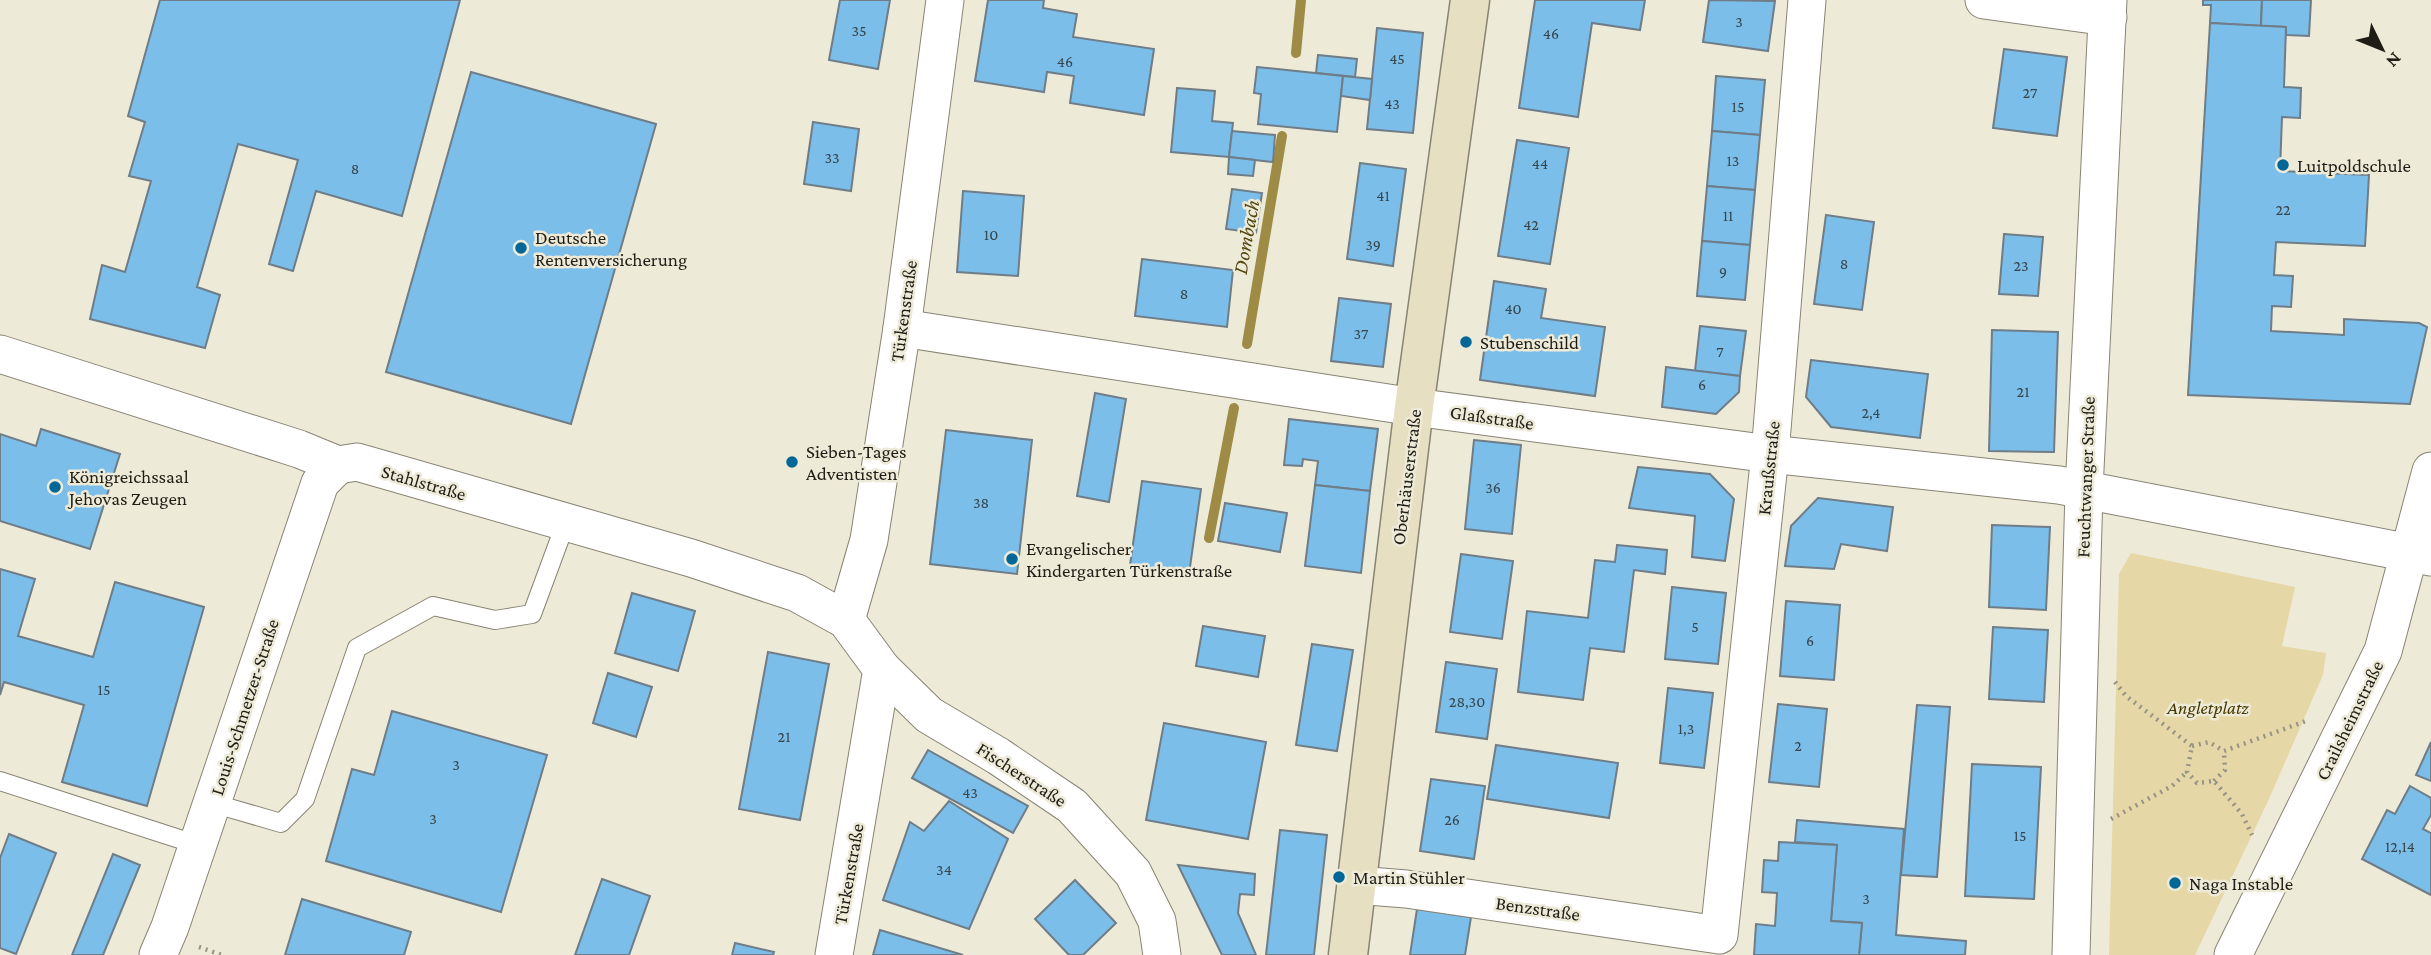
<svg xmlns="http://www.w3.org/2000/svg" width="2431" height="955" font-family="'Crimson Pro',serif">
  <rect width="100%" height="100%" fill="#eeead8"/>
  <polygon fill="#e5d8a6" points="2131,553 2295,587 2282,646 2326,653 2323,675 2269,799 2195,955 2109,955 2119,574"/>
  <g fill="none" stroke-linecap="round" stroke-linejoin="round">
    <g stroke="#9d8b46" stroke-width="10">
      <polyline points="1296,53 1301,0"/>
      <polyline points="1247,344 1282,136"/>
      <polyline points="1209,538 1234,408"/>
    </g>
  </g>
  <g fill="#7cbeea" stroke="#6e7d87" stroke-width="2">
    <polygon points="160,0 460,0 402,216 316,191 293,271 269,264 298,160 238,144 197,287 220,295 205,348 90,319 102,265 125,272 151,181 129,176 145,122 128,116"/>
    <polygon points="840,0 890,0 878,69 829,60"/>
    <polygon points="988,0 1044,0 1043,8 1077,14 1073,37 1154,49 1144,115 1070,103 1074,76 1047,72 1044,92 975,81"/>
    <polygon points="1535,0 1645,0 1640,30 1592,23 1578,117 1519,108"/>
    <polygon points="1709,0 1775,1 1768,51 1703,42"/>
    <polygon points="2203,0 2262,0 2261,26 2210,23 2211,5 2203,5"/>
    <polygon points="2262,0 2311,0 2309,36 2286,35 2286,27 2261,26"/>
    <polygon points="2210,23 2286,27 2284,87 2301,88 2300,118 2282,117 2280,171 2369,175 2365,246 2276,242 2274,275 2293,276 2291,307 2272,306 2271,331 2344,335 2344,319 2419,323 2427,327 2410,404 2188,395"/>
    <polygon points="1377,28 1423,33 1413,133 1367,129"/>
    <polygon points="2004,49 2067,57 2057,136 1993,128"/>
    <polygon points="1318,55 1357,59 1355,77 1316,73"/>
    <polygon points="1257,67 1343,76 1337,132 1258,124 1261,94 1254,93"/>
    <polygon points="471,72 656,124 571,424 386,372"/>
    <polygon points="1343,76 1372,79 1370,100 1341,96"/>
    <polygon points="1716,76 1765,80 1760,135 1712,131"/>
    <polygon points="1177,88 1215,91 1212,121 1233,123 1229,157 1171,152"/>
    <polygon points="813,122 859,129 851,191 804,184"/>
    <polygon points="1232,131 1275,135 1273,162 1229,157"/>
    <polygon points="1712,131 1760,135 1755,190 1707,186"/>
    <polygon points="1517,140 1569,148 1550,264 1498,256"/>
    <polygon points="1229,157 1255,160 1253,176 1228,174"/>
    <polygon points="1360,163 1406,169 1393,266 1347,259"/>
    <polygon points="1707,186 1755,190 1750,245 1702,241"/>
    <polygon points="1232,189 1262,193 1256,233 1226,229"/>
    <polygon points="963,191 1024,196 1018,276 957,272"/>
    <polygon points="1826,215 1874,222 1862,310 1814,304"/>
    <polygon points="2004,234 2043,237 2038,296 1999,294"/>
    <polygon points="1702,241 1750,245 1745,300 1697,296"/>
    <polygon points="1142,259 1233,270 1227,327 1135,316"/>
    <polygon points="1494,281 1546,289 1541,318 1605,327 1595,396 1480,380"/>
    <polygon points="1339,298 1391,304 1383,367 1331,361"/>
    <polygon points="1700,326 1746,331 1740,376 1695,371"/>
    <polygon points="1992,330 2058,332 2054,452 1989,451"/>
    <polygon points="1811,360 1928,374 1920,438 1831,427 1806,397"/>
    <polygon points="1666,367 1740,376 1739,392 1716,414 1662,407"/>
    <polygon points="1095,393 1126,399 1109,502 1077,496"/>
    <polygon points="1289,419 1378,429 1370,491 1315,485 1318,461 1303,459 1302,466 1284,465"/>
    <polygon points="41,429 120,454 90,549 0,521 0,434 36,446"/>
    <polygon points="946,430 1032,440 1017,574 930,564"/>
    <polygon points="1474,440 1521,445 1512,534 1465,529"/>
    <polygon points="1638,467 1710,474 1734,499 1725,561 1692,557 1695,516 1629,508"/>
    <polygon points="1142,481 1201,489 1189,574 1130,565"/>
    <polygon points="1315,485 1370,491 1361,573 1305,566"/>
    <polygon points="1818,498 1893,507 1887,551 1841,544 1834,569 1785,566 1791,526"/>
    <polygon points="1225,503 1287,513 1280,552 1218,541"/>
    <polygon points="1992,525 2050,527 2046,610 1989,607"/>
    <polygon points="1617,545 1667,550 1665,574 1634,570 1624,652 1590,648 1583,700 1518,692 1527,611 1588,618 1595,560 1615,562"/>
    <polygon points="1461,554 1513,561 1502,639 1450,632"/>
    <polygon points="0,569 35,579 18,636 93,657 115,582 204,607 147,806 62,782 84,705 4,682 0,695"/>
    <polygon points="1672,587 1726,593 1718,664 1665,659"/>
    <polygon points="632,593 695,611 678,671 615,653"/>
    <polygon points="1786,601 1840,605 1834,680 1780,676"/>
    <polygon points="1203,626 1265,636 1258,677 1196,666"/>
    <polygon points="1993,627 2048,630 2044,702 1989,699"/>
    <polygon points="1312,644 1353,650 1337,751 1296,745"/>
    <polygon points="768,652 829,664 800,820 739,809"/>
    <polygon points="1446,662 1497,669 1487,739 1436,732"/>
    <polygon points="608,673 652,687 636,737 593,723"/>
    <polygon points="1668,688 1713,693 1704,768 1660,763"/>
    <polygon points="1778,704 1827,709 1819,787 1769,782"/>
    <polygon points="1917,705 1950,707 1937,877 1901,875"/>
    <polygon points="392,711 547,755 501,912 326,861 352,769 374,775"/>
    <polygon points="1164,723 1266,742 1248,839 1146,820"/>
    <polygon points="2431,742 2431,781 2416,775"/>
    <polygon points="1496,745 1618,763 1609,818 1487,799"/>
    <polygon points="928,750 1028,806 1013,833 912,778"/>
    <polygon points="1972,764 2041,767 2034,899 1965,896"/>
    <polygon points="1431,779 1485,786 1474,859 1420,851"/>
    <polygon points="2410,786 2431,798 2431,815 2423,829 2431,833 2431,895 2362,859 2387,810 2395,814"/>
    <polygon points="949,801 1008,839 969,929 883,900 910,822 924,831"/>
    <polygon points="1797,820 1904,829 1896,935 1966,941 1965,955 1859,955 1862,923 1831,921 1837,845 1795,842"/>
    <polygon points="1280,830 1327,835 1314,955 1266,955"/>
    <polygon points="9,834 56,853 16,954 0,948 0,858"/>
    <polygon points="1779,842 1837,845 1831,921 1862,923 1859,955 1754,955 1756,924 1775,926 1777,893 1762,892 1764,860 1778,861"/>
    <polygon points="113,854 140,865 103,955 72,955"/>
    <polygon points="1178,865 1255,874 1254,895 1240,894 1238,913 1256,955 1222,955"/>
    <polygon points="602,879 650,896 629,955 575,955"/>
    <polygon points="1075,880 1116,923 1083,955 1069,955 1035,919"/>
    <polygon points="302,899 411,932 404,955 285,955"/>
    <polygon points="1417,909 1471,917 1465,955 1410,955"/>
    <polygon points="880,930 963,955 873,955"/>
    <polygon points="735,943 774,952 773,955 732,955"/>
  </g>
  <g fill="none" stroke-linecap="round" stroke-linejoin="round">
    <g stroke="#888474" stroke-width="20">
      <g id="lane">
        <polyline points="0,781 198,845"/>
        <polyline points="212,803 281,823 305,799 357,648 433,606 495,620 532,614 566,522"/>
      </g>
    </g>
    <g stroke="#888474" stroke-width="39">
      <g id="street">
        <polyline points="1984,0 2108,17"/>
        <polyline points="902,328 1414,407 1770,454 2059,485 2431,557"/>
        <polyline points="0,354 299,449 338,465 357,462 691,558 797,593 846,620 882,669 929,715 998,756 1072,806 1133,873 1157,921 1162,955"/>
        <polyline points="846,620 869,540 902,328 945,0"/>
        <polyline points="1356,885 1406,889 1719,935 1770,454 1807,0"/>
        <polyline points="158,955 170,927 320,483 338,465"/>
        <polyline points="834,955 882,669"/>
        <polyline points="2071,955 2084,490 2108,0"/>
        <polyline points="2233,955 2383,651 2431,471"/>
      </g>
    </g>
    <g stroke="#888474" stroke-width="41">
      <polyline id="secondary" points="1348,955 1414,407 1470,0"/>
    </g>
    <g stroke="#979486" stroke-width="4.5" stroke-dasharray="2 5" stroke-linecap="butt">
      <polyline points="2115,682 2126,696 2192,746 2187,772 2197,783 2214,781 2242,814 2252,835"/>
      <polyline points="2192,746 2209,742 2224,751 2306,721"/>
      <polyline points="2214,781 2225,770 2224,751"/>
      <polyline points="2111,819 2172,786 2187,772"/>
      <polyline points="199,947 222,955"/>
    </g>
    <use href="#lane" stroke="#fff" stroke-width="18"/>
    <use href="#street" stroke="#fff" stroke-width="37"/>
    <use href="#secondary" stroke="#e6dfc2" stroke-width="38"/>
  </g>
  <g fill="#026796" stroke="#eeead8" stroke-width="2.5">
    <circle cx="2283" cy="165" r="7"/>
    <circle cx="521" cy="248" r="7"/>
    <circle cx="1466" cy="342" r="7"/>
    <circle cx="792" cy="462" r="7"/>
    <circle cx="55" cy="487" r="7"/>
    <circle cx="1012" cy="559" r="7"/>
    <circle cx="1339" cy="877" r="7"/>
    <circle cx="2175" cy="883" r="7"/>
  </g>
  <g text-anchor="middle" stroke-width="5" stroke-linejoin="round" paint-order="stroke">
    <g font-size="16" fill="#36454b">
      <text x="1739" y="27">3</text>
      <text x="859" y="36">35</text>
      <text x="1551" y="39">46</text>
      <text x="1397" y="64">45</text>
      <text x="1065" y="67">46</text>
      <text x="2030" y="98">27</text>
      <text x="1392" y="109">43</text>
      <text x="1738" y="112">15</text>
      <text x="832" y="163">33</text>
      <text x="1733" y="166">13</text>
      <text x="1540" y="169">44</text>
      <text x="355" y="174">8</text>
      <text x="1383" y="201">41</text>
      <text x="2283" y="215">22</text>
      <text x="1728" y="221">11</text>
      <text x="1531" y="230">42</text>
      <text x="991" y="240">10</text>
      <text x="1373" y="250">39</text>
      <text x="1844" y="269">8</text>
      <text x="2021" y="271">23</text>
      <text x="1723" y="277">9</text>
      <text x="1184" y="299">8</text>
      <text x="1513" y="314">40</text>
      <text x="1361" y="339">37</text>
      <text x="1720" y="357">7</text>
      <text x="1702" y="390">6</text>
      <text x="2023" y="397">21</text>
      <text x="1871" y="418">2,4</text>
      <text x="1493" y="493">36</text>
      <text x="981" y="508">38</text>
      <text x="1695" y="632">5</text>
      <text x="1810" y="646">6</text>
      <text x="104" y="695">15</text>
      <text x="1467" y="707">28,30</text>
      <text x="1686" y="734">1,3</text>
      <text x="784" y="742">21</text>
      <text x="1798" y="751">2</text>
      <text x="456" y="770">3</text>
      <text x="970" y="798">43</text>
      <text x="433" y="824">3</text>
      <text x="1452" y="825">26</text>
      <text x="2020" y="841">15</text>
      <text x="2400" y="852">12,14</text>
      <text x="944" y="875">34</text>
      <text x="1866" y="904">3</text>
    </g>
    <g font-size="19" fill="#1e1d16" stroke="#eeead8" text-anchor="start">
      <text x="2297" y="172">Luitpoldschule</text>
      <text x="535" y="244">Deutsche<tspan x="535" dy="22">Rentenversicherung</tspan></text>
      <text x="1480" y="349">Stubenschild</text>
      <text x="806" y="458">Sieben-Tages<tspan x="806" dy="22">Adventisten</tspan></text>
      <text x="69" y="483">Königreichssaal<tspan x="69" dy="22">Jehovas Zeugen</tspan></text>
      <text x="1026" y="555">Evangelischer<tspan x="1026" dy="22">Kindergarten Türkenstraße</tspan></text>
      <text x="1353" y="884">Martin Stühler</text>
      <text x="2189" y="890">Naga Instable</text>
    </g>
    <g font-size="19" fill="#1e1d16" stroke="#eeead8">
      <text transform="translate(903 311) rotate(-82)" y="7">Türkenstraße</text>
      <text transform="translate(1492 417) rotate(8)" y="7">Glaßstraße</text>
      <text transform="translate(1768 468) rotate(-84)" y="7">Kraußstraße</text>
      <text transform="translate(1406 477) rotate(-83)" y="7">Oberhäuserstraße</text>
      <text transform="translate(2085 477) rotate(-88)" y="7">Feuchtwanger Straße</text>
      <text transform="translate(424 482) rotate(16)" y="7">Stahlstraße</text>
      <text transform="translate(244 707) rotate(-72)" y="7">Louis-Schmetzer-Straße</text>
      <text transform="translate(2349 720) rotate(-64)" y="7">Crailsheimstraße</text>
      <text transform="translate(1022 774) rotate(33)" y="7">Fischerstraße</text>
      <text transform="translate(848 874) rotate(-80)" y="7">Türkenstraße</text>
      <text transform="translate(1538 908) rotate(8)" y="7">Benzstraße</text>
    </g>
    <g font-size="19" font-style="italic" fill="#463900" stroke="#eeead8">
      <text x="2208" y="714">Angletplatz</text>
    </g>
    <g font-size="21" font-style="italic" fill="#53460e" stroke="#eeead8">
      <text transform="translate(1246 237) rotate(-80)" y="7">Dombach</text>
    </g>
  </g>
  <g transform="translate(2382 49) rotate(133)" stroke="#eeead8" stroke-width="5" paint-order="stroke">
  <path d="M0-5L12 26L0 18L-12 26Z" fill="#1e1d16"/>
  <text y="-10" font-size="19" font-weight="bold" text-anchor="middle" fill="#1e1d16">N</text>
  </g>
</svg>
